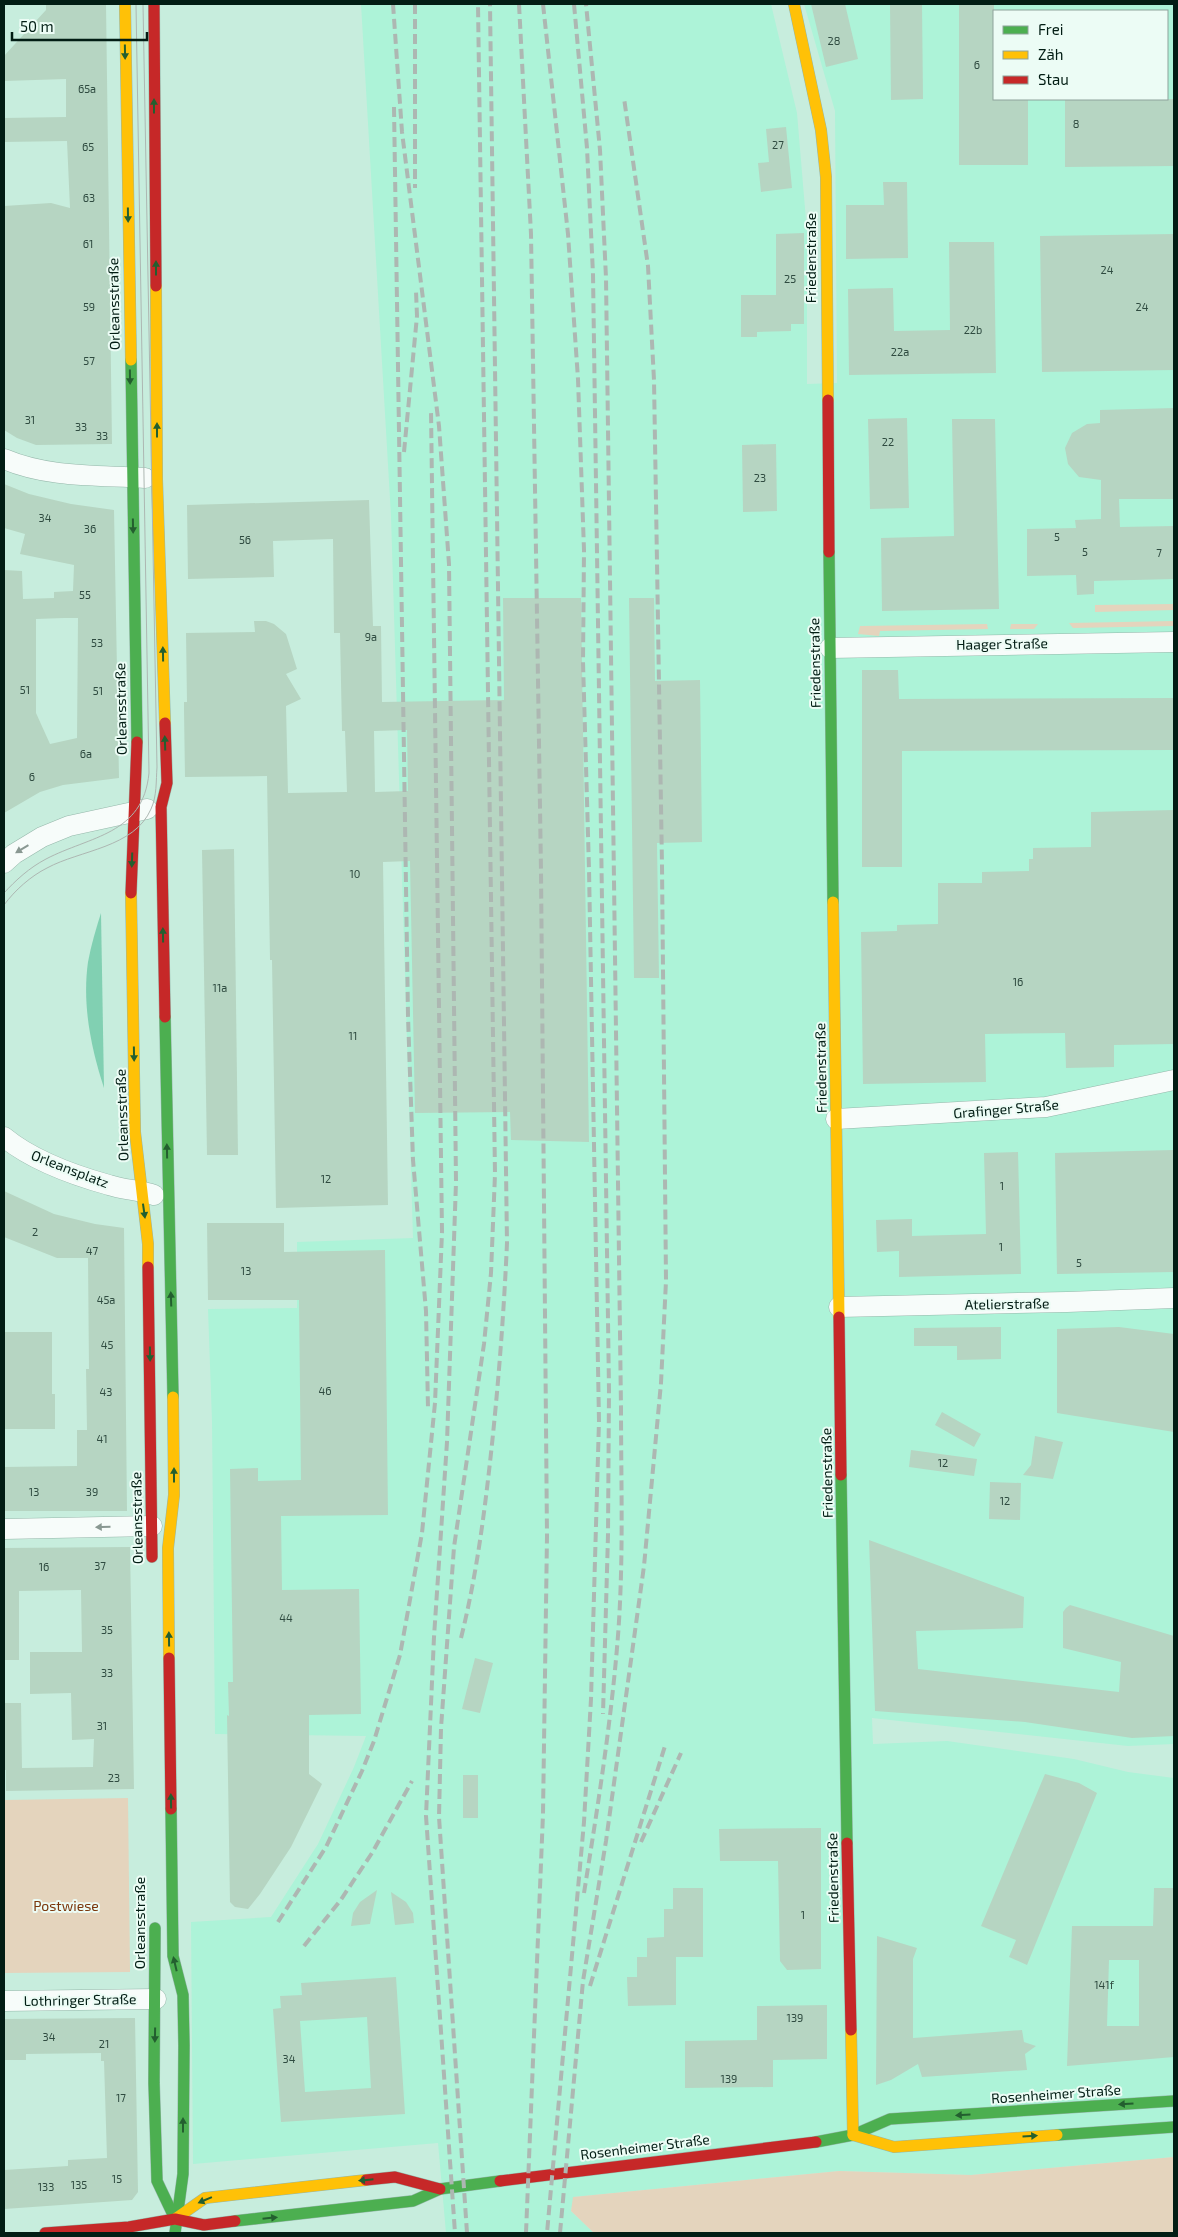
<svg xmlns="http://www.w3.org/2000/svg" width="1178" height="2237" font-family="'Exo 2',sans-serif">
  <rect width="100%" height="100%" fill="#c7eddd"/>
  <path fill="#adf3d8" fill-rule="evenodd" d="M361,4H771L797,113L807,232V384L837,383L835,111L804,4H1174V1744L1128,1746L872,1718L873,1744L947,1741L1074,1759L1128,1772L1174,1778V2157L971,2175L839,2171L574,2197L571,2211L594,2233H446L438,2143L193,2164L191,1922L271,1917L318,1844L354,1767L366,1736L215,1734L212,1421L208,1309L297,1308V1242L413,1238L391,516ZM994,11H1167V99H994Z"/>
  <g fill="#e4d4bd">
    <polygon points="1174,604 1174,610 1095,612 1095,605"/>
    <polygon points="1174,621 1174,626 1073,628 1069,623"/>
    <polygon points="987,624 988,629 880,631 879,636 858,634 860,626"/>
    <polygon points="1011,624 1038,624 1034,629 1010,629"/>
    <polygon points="128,1798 130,1972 4,1973 4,1800"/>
    <polygon points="1174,2157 1174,2233 594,2233 571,2211 573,2197 839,2171 971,2175"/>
  </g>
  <path fill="#81d0b2" d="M101,913L104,1088C91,1048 82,1005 88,962C91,945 96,929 101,913Z"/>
  <g fill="#b6d5c2" fill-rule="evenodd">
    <polygon points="46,4 106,4 112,444 36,445 17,438 4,430 4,206 51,203 70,208 67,141 4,142 4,118 66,117 66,79 4,81 4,56 46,10"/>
    <polygon points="811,4 845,4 858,59 826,67"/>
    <polygon points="890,4 922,4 923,99 891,100"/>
    <polygon points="959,4 994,4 994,99 1028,99 1028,165 959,165"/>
    <polygon points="1065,99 1174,99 1174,166 1065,167"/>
    <polygon points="786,127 792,188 761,192 758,163 769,162 766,129"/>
    <polygon points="883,182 907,182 908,258 846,259 846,205 884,205"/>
    <polygon points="804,233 804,324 791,324 791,331 757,332 757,337 741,337 741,295 776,295 776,234"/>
    <polygon points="1174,234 1174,370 1042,372 1040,236"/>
    <polygon points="949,242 994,242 996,373 849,375 848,289 893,288 894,331 950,330"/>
    <polygon points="1174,408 1174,499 1119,499 1120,527 1174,526 1174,579 1094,581 1094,594 1077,595 1076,575 1027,576 1027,529 1076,528 1075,520 1101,519 1101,480 1079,477 1068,464 1065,448 1072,433 1087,424 1100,423 1100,410"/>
    <polygon points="907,418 909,508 870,509 868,419"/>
    <polygon points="952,419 995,419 999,609 882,611 881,538 954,536"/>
    <polygon points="776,444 777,511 743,512 742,445"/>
    <path d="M4,484L29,494L71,504L114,510L119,778L63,785L40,792L4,813V570L22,571L23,599L54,598V592L73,591L74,565L20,554L25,534L4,528ZM64,618H78L77,738L50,744L36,713V619Z"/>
    <path d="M369,500L373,626H381L382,702L504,700L503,598H581L589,1142L511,1140L510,1112L415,1113L410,861L383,862L388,1205L276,1208L272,960H270L267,776L185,777L184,710V702H187L186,633L255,632L254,621H266L274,624L286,634L297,669L286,674L301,699L286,706L288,793L347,792L345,731H342L340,633H334L333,539L273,541L274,577L188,579L187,505ZM407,730L408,791L375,792L374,731Z"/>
    <polygon points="629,598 654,598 655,681 700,680 702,842 657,843 659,978 634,978"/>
    <polygon points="862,670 898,670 899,699 1174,698 1174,750 902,751 902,867 862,867"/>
    <polygon points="1174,810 1174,1044 1114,1045 1114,1067 1066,1068 1065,1033 985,1034 986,1082 863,1084 861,932 897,931 897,925 938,924 938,883 982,883 982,872 1029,871 1029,859 1033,859 1033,848 1091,847 1091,812"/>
    <polygon points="234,849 238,1155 207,1155 202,850"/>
    <polygon points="1173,1150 1174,1272 1057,1274 1055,1153"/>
    <polygon points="1018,1152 1021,1274 899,1277 899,1251 877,1252 876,1220 912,1219 912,1236 986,1234 984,1153"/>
    <polygon points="4,1191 54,1214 95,1224 124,1228 127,1511 4,1511 4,1467 77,1466 77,1430 87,1430 86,1369 89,1369 88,1258 57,1258 4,1237"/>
    <polygon points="207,1223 284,1223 284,1252 385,1250 388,1515 281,1516 282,1590 359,1589 361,1714 309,1715 309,1774 322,1784 291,1847 260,1894 248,1909 235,1907 230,1902 227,1715 229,1716 228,1682 233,1682 230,1469 258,1468 258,1481 301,1480 299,1300 208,1300"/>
    <polygon points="1001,1327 1001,1359 957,1360 957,1346 914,1346 914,1328"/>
    <polygon points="1119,1327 1174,1334 1174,1432 1057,1413 1057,1329"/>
    <polygon points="4,1332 52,1332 52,1394 55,1394 55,1429 4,1429"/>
    <polygon points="942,1412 981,1434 974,1447 935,1425"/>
    <polygon points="1035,1436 1063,1442 1053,1479 1023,1475 1031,1465"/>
    <polygon points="911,1450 977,1459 974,1476 909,1467"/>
    <polygon points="990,1482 1021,1483 1020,1520 989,1519"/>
    <polygon points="869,1540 1024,1597 1023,1628 916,1631 918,1669 1119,1692 1121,1662 1063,1648 1063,1612 1066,1608 1070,1605 1174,1636 1174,1736 1132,1738 1025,1722 875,1711"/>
    <polygon points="130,1547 134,1789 6,1791 6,1770 4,1770 4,1703 21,1703 22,1768 93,1767 94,1739 72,1740 71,1693 30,1694 30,1652 82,1652 81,1590 19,1591 19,1660 4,1660 4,1548"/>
    <polygon points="475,1658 493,1663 480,1713 462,1709"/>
    <polygon points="1045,1774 1079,1783 1097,1793 1027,1965 1009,1957 1016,1940 981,1926"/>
    <rect x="463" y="1775" width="15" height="43"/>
    <polygon points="821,1828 821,1969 787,1970 780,1961 778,1861 720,1861 719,1829"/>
    <polygon points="673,1888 703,1888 703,1957 676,1957 676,2005 628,2006 627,1977 637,1977 637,1957 647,1957 647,1938 664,1937 664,1909 673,1909"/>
    <path d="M1154,1888H1174V2057L1067,2066L1072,1926H1153ZM1109,1960H1139V2026H1107Z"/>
    <polygon points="377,1890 370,1924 351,1926 353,1913 360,1902"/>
    <polygon points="391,1892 406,1902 413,1913 414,1923 395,1925"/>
    <polygon points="877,1936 917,1948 913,1959 913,2038 1022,2030 1024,2042 1036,2046 1025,2054 1027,2070 922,2077 918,2064 891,2080 876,2085"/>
    <path d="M396,1977L405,2114L281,2122L273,2009L281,2008L280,1996L302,1995L301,1983ZM367,2017L371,2088L305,2092L300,2021Z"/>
    <polygon points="827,2005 827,2059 773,2060 773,2087 685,2088 685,2041 757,2040 757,2006"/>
    <polygon points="135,2018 138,2192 132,2200 4,2209 4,2170 68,2166 68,2160 107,2158 104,2061 101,2061 101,2053 26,2054 26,2060 4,2060 4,2019"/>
  </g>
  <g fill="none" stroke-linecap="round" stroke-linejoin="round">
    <g stroke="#95b7aa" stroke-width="21">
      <g id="street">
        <path d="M4,459C49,478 97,475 145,478"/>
        <polyline points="830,648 1174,642"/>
        <polyline points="4,863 14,854 42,837 69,826 147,809"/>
        <polyline points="836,1119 1046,1107 1174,1080"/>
        <path d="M4,1137C33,1161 73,1175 109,1185C124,1190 140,1190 154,1195"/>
        <polyline points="839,1307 1067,1302 1174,1298"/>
        <polyline points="4,1529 152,1526"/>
        <polyline points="4,2001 156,1999"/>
      </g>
    </g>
    <g stroke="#95b7aa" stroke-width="12">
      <g id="fast">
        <polyline points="131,360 137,742"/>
        <polyline points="829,552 833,902"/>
        <polyline points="165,1017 173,1397"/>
        <polyline points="841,1475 847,1843"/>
        <polyline points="171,1809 173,1956 183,1995 184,2045 183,2174 175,2233"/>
        <polyline points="155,1928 154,2083 157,2181 175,2219"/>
        <polyline points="1057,2135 1174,2127"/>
        <polyline points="816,2142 853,2135 890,2119 1174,2101"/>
        <polyline points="235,2221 413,2201 440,2189 500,2181"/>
      </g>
    </g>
    <g stroke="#95b7aa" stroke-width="12">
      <g id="slow">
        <polyline points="125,4 131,360"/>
        <polyline points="794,4 821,130 826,177 828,400"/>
        <polyline points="156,286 157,479 165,723"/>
        <polyline points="131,893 135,1132 148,1244 148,1267"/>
        <polyline points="833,902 839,1317"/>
        <polyline points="169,1658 168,1548 174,1495 173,1397"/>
        <polyline points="851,2030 853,2135"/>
        <polyline points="853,2135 894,2147 1057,2135"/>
        <polyline points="175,2219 205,2198 366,2180"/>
      </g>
    </g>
    <g stroke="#95b7aa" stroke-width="12">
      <g id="jam">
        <polyline points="154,4 156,286"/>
        <polyline points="828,400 829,552"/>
        <polyline points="131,893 137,742"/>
        <polyline points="165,1017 161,807 167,783 165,723"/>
        <polyline points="148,1267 152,1557"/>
        <polyline points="839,1317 841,1475"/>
        <polyline points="169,1658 171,1809"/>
        <polyline points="847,1843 851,2030"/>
        <polyline points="366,2180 395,2177 440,2189"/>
        <polyline points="500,2181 816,2142"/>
        <polyline points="45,2233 129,2227 175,2219 204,2225 235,2221"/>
      </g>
    </g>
    <use href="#street" stroke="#f7fcfa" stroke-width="20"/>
    <use href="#fast" stroke="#4caf50" stroke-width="11"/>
    <use href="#slow" stroke="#ffc107" stroke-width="11"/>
    <use href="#jam" stroke="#c62828" stroke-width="11"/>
    <g stroke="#adb7b2" stroke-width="1">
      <path d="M4,893C16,880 29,868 46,859C90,836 143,835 149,773L136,4"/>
      <path d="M4,905C15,890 31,876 47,868C80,850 134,848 151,809C157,796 156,781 157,767L143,4"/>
    </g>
    <g stroke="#adb7b2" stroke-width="4" stroke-dasharray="10 5" stroke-linecap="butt">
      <polyline points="393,4 402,132 439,426 449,564 456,1182 447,1442 434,1637 426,1816 455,2233"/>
      <polyline points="415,4 415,188"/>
      <polyline points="519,4 531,234 541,871 547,1536 543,1814 526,2233"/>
      <polyline points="543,4 568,234 578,379 584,550 583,662 589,869 599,1421 591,1699 584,1822 547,2233"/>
      <polyline points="574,4 587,148 593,274 609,1390 608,1535 603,1714"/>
      <polyline points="394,107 408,1016 413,1160 426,1311 428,1408"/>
      <polyline points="404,452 417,316 416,291"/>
      <path d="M461,1638C477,1574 485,1509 492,1444C499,1377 504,1310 507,1243L490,4"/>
      <polyline points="641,1842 681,1753"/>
      <path d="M584,1893C597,1811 610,1730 617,1648C624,1568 621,1488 621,1408L606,278L600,150L586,4"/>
      <polyline points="278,1922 326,1847 362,1771 374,1741 400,1655 422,1533 435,1403 442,1232 431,411"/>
      <polyline points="304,1946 340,1901 372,1853 412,1781"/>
      <polyline points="590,1986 665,1746"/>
      <polyline points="467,2233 439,1817 441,1728 454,1547 484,1344 491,1273 495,1174 478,4"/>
      <polyline points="560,2233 583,1981 606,1841 644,1566 661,1383 666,1281 662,866 654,380 648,266 624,98"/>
    </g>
  </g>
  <defs><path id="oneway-solid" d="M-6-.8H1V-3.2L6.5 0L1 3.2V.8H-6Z" transform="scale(1.25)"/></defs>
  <g fill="#235f2f">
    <use href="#oneway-solid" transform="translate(125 52) rotate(89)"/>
    <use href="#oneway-solid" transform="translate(154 106) rotate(-90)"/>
    <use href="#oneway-solid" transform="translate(128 215) rotate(89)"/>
    <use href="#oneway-solid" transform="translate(156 268) rotate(-90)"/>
    <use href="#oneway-solid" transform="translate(130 377) rotate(89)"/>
    <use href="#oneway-solid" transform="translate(157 430) rotate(-90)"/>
    <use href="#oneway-solid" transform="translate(133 526) rotate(89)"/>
    <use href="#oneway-solid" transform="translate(163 654) rotate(-91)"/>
    <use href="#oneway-solid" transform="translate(165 743) rotate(-92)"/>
    <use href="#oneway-solid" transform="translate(132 860) rotate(92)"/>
    <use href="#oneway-solid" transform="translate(163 935) rotate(-91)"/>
    <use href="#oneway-solid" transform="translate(134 1054) rotate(89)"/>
    <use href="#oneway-solid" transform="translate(167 1151) rotate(-91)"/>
    <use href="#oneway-solid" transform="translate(144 1211) rotate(82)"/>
    <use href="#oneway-solid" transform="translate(171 1299) rotate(-92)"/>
    <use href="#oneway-solid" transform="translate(150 1354) rotate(89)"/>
    <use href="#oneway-solid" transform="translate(174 1475) rotate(-90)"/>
    <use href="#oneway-solid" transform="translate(169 1639) rotate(-91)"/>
    <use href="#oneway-solid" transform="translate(171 1801) rotate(-91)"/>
    <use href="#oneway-solid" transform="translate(175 1964) rotate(-103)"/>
    <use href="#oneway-solid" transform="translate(155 2035) rotate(91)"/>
    <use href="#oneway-solid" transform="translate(1126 2104) rotate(176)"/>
    <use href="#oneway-solid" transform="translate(963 2115) rotate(177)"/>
    <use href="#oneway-solid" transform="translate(183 2125) rotate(-90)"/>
    <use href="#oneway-solid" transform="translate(1030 2136) rotate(-4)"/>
    <use href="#oneway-solid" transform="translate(366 2180) rotate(174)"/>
    <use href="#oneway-solid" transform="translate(205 2200) rotate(157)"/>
    <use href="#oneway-solid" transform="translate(270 2218) rotate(-6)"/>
  </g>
  <g fill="#899892">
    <use href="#oneway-solid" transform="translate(22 849) rotate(149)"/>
    <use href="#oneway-solid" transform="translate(103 1527) rotate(178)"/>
  </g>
  <g text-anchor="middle" stroke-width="4" stroke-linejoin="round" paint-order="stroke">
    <g font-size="11" fill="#2f4b40">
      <text x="834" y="45">28</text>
      <text x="977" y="69">6</text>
      <text x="87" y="93">65a</text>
      <text x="1076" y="128">8</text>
      <text x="778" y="149">27</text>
      <text x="88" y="151">65</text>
      <text x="89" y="202">63</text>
      <text x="88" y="248">61</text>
      <text x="1107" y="274">24</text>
      <text x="790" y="283">25</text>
      <text x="89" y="311">59</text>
      <text x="1142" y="311">24</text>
      <text x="973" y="334">22b</text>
      <text x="900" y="356">22a</text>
      <text x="89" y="365">57</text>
      <text x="30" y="424">31</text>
      <text x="81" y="431">33</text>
      <text x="102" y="440">33</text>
      <text x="888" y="446">22</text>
      <text x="760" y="482">23</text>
      <text x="45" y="522">34</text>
      <text x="90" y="533">36</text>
      <text x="1057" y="541">5</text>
      <text x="245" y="544">56</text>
      <text x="1085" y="556">5</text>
      <text x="1159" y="557">7</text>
      <text x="85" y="599">55</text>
      <text x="371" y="641">9a</text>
      <text x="97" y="647">53</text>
      <text x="25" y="694">51</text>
      <text x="98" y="695">51</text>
      <text x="86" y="758">6a</text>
      <text x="32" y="781">6</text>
      <text x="355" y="878">10</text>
      <text x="1018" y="986">16</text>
      <text x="220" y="992">11a</text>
      <text x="353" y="1040">11</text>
      <text x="326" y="1183">12</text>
      <text x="1002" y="1190">1</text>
      <text x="35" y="1236">2</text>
      <text x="1001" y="1251">1</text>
      <text x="92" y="1255">47</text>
      <text x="1079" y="1267">5</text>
      <text x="246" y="1275">13</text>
      <text x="106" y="1304">45a</text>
      <text x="107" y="1349">45</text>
      <text x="325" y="1395">46</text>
      <text x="106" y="1396">43</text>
      <text x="102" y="1443">41</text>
      <text x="943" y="1467">12</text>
      <text x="34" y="1496">13</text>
      <text x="92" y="1496">39</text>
      <text x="1005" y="1505">12</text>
      <text x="100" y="1570">37</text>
      <text x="44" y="1571">16</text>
      <text x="286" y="1622">44</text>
      <text x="107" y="1634">35</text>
      <text x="107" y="1677">33</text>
      <text x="102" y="1730">31</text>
      <text x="114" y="1782">23</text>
      <text x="803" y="1919">1</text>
      <text x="1104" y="1989">141f</text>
      <text x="795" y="2022">139</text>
      <text x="49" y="2041">34</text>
      <text x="104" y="2048">21</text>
      <text x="289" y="2063">34</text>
      <text x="729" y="2083">139</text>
      <text x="121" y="2102">17</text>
      <text x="117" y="2183">15</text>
      <text x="79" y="2189">135</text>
      <text x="46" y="2191">133</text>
    </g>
    <g font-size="14" fill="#021d14" stroke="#ecfcf5">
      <text transform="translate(811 258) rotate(-90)" y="5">Friedenstraße</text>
      <text transform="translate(114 304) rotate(-91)" y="5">Orleansstraße</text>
      <text transform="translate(1002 644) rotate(-1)" y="5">Haager Straße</text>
      <text transform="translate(815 663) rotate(-91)" y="5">Friedenstraße</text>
      <text transform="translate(121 709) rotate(-91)" y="5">Orleansstraße</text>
      <text transform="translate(821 1068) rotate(-91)" y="5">Friedenstraße</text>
      <text transform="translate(1006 1109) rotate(-5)" y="5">Grafinger Straße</text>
      <text transform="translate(122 1115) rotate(-92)" y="5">Orleansstraße</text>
      <text transform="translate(70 1169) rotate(21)" y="5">Orleansplatz</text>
      <text transform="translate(1007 1304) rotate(-1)" y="5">Atelierstraße</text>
      <text transform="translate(827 1473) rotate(-91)" y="5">Friedenstraße</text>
      <text transform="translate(137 1518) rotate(-91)" y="5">Orleansstraße</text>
      <text transform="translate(833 1878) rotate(-91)" y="5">Friedenstraße</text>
      <text transform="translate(140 1923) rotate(-90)" y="5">Orleansstraße</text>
      <text transform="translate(80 2000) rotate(-1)" y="5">Lothringer Straße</text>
      <text transform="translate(1056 2094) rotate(-4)" y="5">Rosenheimer Straße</text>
      <text transform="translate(645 2147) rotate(-7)" y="5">Rosenheimer Straße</text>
    </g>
    <g font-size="14" fill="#7b370c" stroke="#ecfcf5">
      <text x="66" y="1911">Postwiese</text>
    </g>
  </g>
  <rect width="1178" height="2237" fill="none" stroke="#021d14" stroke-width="10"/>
  <rect x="993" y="10" width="175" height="90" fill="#ecfcf5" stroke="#8ea39b"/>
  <rect x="1003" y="26" width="25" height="8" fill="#4caf50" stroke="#8ea39b"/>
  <text x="1038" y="35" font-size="15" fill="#021d14">Frei</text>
  <rect x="1003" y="51" width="25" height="8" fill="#ffc107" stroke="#8ea39b"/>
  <text x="1038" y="60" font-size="15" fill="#021d14">Zäh</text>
  <rect x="1003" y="76" width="25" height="8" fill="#c62828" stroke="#8ea39b"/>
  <text x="1038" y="85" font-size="15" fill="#021d14">Stau</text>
  <path d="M12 32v8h135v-8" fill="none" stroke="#021d14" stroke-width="2.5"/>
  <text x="20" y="32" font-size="15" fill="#021d14" stroke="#ecfcf5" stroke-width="4" paint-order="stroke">50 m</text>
</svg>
